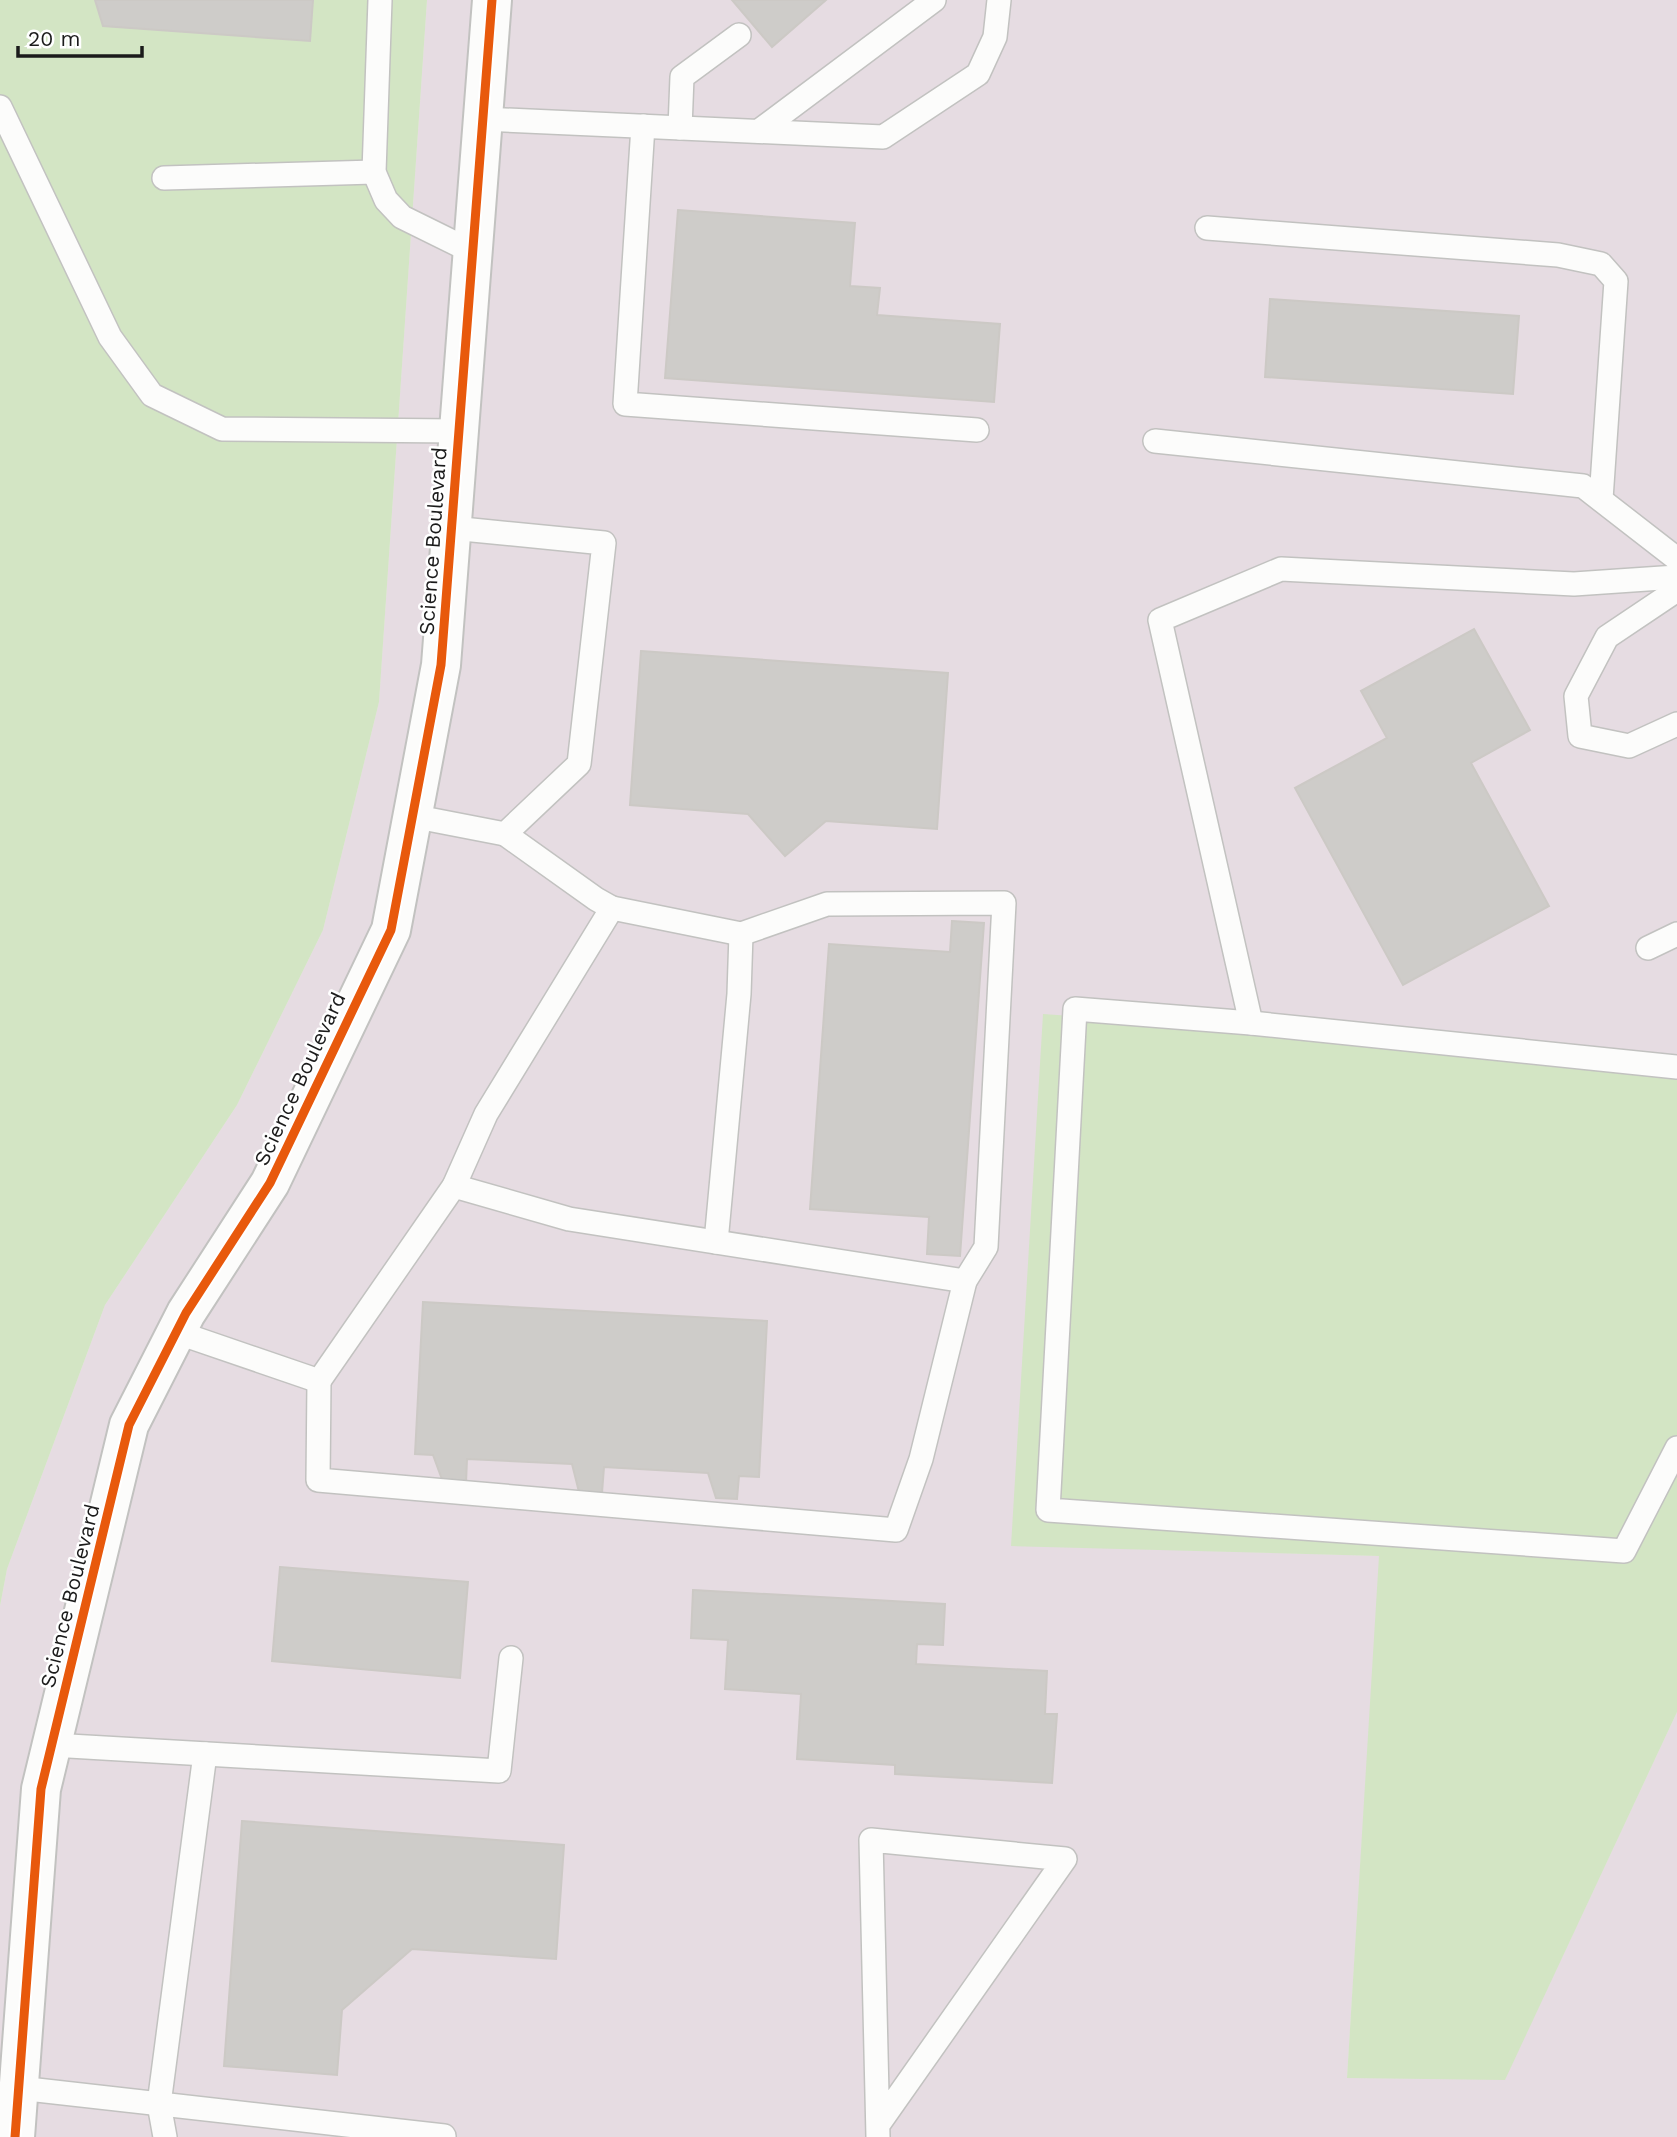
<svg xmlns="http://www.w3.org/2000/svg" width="1677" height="2137" font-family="'Work Sans',sans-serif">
  <rect width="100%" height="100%" fill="#e9e8e4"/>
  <polygon fill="#e6dce2" points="427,0 1677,0 1677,1058 1011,1545 1380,1556 1347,2078 1505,2079 1677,1712 1677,2137 0,2137 0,1606 7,1569 105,1305 237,1105 323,930 379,702"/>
  <g fill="#d3e5c4">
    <polygon points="0,0 427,0 379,702 323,930 237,1105 105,1305 7,1569 0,1606"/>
    <polygon points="1043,1014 1677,1058 1677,1712 1505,2080 1347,2078 1379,1556 1011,1546"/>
  </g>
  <g fill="#ceccc9" stroke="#ccc9c5" stroke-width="2">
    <polygon points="95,0 313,0 310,41 103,26"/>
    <polygon points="732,0 826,0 772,47"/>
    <polygon points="678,210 855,223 850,286 880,288 877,315 1000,324 994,402 665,378"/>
    <polygon points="1270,299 1519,316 1513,394 1265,377"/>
    <polygon points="1474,629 1530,730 1471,763 1549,906 1403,985 1295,788 1387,738 1361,691"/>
    <polygon points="641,651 948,673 937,829 826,821 785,856 748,814 630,805"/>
    <polygon points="952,921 984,923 960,1256 927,1254 929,1217 810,1209 829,944 950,952"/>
    <polygon points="423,1302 767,1321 759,1477 739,1476 737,1499 716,1498 708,1473 604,1467 602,1493 579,1492 572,1464 467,1459 466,1483 443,1482 433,1455 415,1454"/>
    <polygon points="280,1567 468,1582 460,1678 272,1661"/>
    <polygon points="693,1590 945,1604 943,1645 917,1644 916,1664 1047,1671 1045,1714 1057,1714 1052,1783 895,1774 895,1765 797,1759 801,1694 725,1689 728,1640 691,1638"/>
    <polygon points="242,1821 564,1845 556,1959 412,1949 342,2010 337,2075 224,2066"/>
  </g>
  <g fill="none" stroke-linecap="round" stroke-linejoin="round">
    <g stroke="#c2c2c0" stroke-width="26">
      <g id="service">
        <polyline points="380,0 374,172 386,200 402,217 473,252"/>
        <polyline points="0,107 110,337 152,395 222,429 459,431"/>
        <polyline points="483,119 883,137 978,74 995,37 999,0"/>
        <polyline points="643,126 625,404 977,430"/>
        <polyline points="680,128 682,77 739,35"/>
        <polyline points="759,131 934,0"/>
        <polyline points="164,178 374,172"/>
        <polyline points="1207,228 1558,255 1601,264 1616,281 1601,499"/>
        <polyline points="1155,441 1583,486 1677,559"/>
        <polyline points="1677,590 1607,637 1576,696 1580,736 1629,746 1677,724"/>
        <polyline points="412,816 505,834 579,764 604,543 452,528"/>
        <polyline points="1648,948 1677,934"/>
        <polyline points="1251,1023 1160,620 1281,569 1574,584 1677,577"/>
        <polyline points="1677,1067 1251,1023 1075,1009 1048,1510 1624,1551 1677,1448"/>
        <polyline points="454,1186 569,1219 965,1281"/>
        <polyline points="716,1242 739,994 741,934"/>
        <polyline points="176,1332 319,1381 454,1186 486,1114 612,908 596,899 505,834"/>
        <polyline points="319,1381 318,1480 896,1530 921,1459 965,1281 986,1247 1004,903 827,904 741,934 612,908"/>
        <polyline points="52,1745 499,1771 511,1658"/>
        <polyline points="19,2088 444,2136"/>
        <polyline points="165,2137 159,2104 205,1754"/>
        <polyline points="878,2137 871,1840 1065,1859 878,2125"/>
      </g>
    </g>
    <g stroke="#c2c2c0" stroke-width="42">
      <polyline id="minor" points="15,2137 41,1789 129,1425 186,1313 270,1183 391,930 441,665 492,0"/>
    </g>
    <use href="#service" stroke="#fcfcfb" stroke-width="23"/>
    <use href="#minor" stroke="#fcfcfb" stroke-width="38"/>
    <g stroke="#fff" stroke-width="13">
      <polyline id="cycleway" points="15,2137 41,1789 129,1425 186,1313 270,1183 391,930 441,665 492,0"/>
    </g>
    <use href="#cycleway" stroke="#e8590c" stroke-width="9"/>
  </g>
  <g text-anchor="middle" stroke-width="5" stroke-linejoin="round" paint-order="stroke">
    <g font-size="21" fill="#1b1b1b" stroke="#fff">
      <text transform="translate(433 541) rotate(-86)" y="7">Science Boulevard</text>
      <text transform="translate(300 1079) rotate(-65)" y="7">Science Boulevard</text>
      <text transform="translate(70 1596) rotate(-76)" y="7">Science Boulevard</text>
    </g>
  </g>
  <path d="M18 46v10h124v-10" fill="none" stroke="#1b1b1b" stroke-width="3.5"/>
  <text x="28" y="46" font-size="21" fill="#1b1b1b" stroke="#ffffff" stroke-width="5" paint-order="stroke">20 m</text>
</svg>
